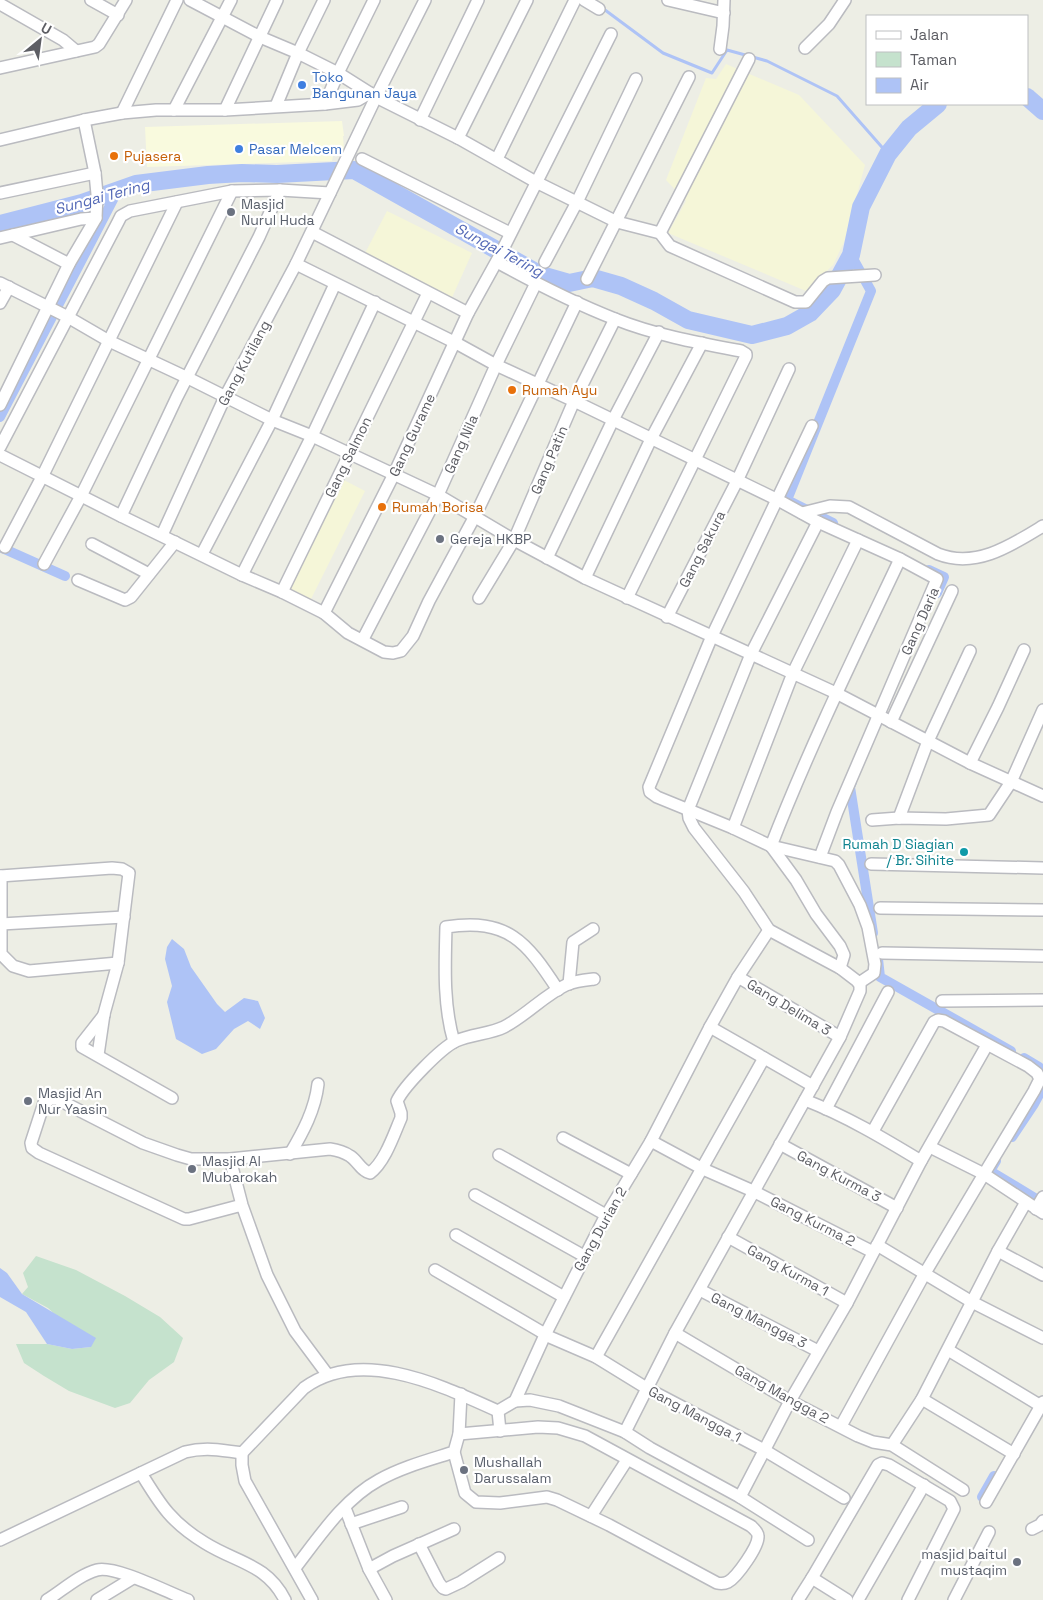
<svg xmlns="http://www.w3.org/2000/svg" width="1043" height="1600" font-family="'Space Grotesk',sans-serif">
  <rect width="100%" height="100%" fill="#edeee5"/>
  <polygon fill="#f9fade" points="342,121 344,136 343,136 344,150 334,151 332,161 147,167 145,127"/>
  <polygon fill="#c5e2cd" points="36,1256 76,1270 125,1296 160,1317 183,1338 174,1362 149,1380 130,1403 115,1408 69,1391 44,1376 24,1363 16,1344 47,1344 72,1349 91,1347 48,1308 22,1294 28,1287 23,1273"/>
  <g fill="#f5f6d8">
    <polygon points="726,64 799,95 865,165 844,242 833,265 806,291 668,233 686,201 666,180 706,78 716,79"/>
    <polygon points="387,211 472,253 450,302 363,257"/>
    <polygon points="340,478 365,491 306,609 283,596"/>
  </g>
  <g fill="#aec3f6">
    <polygon points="172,939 184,949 191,967 217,1004 225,1012 244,998 258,1001 265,1018 260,1029 248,1021 234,1029 216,1049 202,1054 176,1039 167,1002 172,986 165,959 167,947"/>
    <polygon points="0,1268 7,1273 22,1294 96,1338 91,1347 72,1349 47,1344 26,1312 0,1297"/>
  </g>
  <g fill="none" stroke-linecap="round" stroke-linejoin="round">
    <polyline stroke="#aec3f6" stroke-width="3" points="601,7 663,53 712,73 727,50 767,61 837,96 888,154"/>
    <g stroke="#aec3f6" stroke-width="10">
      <polyline points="0,417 118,190"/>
      <polyline points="833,523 787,500 871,291 851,255"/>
      <polyline points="0,547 65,576"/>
      <polyline points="929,570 944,577 937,593"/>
      <polyline points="852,782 850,787 873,933"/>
      <polyline points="878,959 880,977 1011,1051"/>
      <polyline points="1024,1058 1039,1067 1043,1072"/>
      <polyline points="1012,1137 1034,1104 1043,1087"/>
      <polyline points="996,1161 990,1171 1043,1203"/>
      <polyline points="982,1497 994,1476"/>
    </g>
    <g stroke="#aec3f6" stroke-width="18">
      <polyline points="1027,97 1043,111"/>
      <polyline points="0,224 82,203 136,184 208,175 242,173 277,174 354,170 541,275 569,283 593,278 621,286 654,301 688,320 752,335 787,326 810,313 832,290 851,255 861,207 888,154 909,128 938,104"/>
    </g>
    <g stroke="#babbc0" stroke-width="14">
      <g id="minor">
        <polyline points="91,0 118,15"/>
        <polyline points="190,0 260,37 298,53 338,73 376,97 458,138 536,182 617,222 660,233 670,246 795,302 806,302 823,281 828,278 875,275"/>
        <polyline points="584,0 599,9"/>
        <polyline points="668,0 724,13"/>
        <polyline points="0,4 63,40 76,51"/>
        <polyline points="805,48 829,24 845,0"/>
        <polyline points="720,49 723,26 724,0"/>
        <polyline points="0,68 95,47 99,44 126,0"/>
        <polyline points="325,104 338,73 374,0"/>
        <polyline points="276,106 298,53 324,0"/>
        <polyline points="174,110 231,0"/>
        <polyline points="225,110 277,0"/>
        <polyline points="122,113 177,0"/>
        <polyline points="420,120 478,0"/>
        <polyline points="458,138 527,0"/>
        <polyline points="0,140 84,120 122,113 156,110 225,110 325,104 358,100 370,93"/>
        <polyline points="362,159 510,233"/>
        <polyline points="497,159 575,0"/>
        <polyline points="0,193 95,173"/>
        <polyline points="312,232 468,313"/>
        <polyline points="660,233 749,59"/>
        <polyline points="13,235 69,264"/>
        <polyline points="0,238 81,219 96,218"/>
        <path d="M497,262C535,283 574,303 615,319C655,335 699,343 741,351L746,354V356L627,598"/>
        <polyline points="545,262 577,202 636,79"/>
        <polyline points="296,264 456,343 496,365 574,401 778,500 818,522 900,559 937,579 837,812 820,857"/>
        <polyline points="587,279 689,77"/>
        <polyline points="0,283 66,316 109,341 188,378 272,420 312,436 438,495 514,540 585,578 836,693 970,763 1043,796"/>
        <polyline points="0,303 9,287"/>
        <polyline points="0,405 69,264 96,218 97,194 95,173 84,120"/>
        <polyline points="812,426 712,636 649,787 650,792 657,797 733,828 771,846 835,861 839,865 860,905 868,927 875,964 874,973 859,983"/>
        <polyline points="0,447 118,222 121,216 130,211 232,191 280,190 330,193"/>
        <polyline points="0,455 121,516 242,575 282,592 324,613 348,633 384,652 393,653 401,651 413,636 429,601 475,516 577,302"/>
        <path d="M802,513L830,506L849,507L938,554C976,569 1012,545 1043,526"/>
        <polyline points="121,516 177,397 259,237 280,190"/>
        <polyline points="162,535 225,397 296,264 376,97 425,0"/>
        <polyline points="92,544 149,574"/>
        <polyline points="5,547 42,477 177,202"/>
        <polyline points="202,554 272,420 335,284"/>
        <polyline points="547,558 613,420 659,332"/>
        <polyline points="44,564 81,496 232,191"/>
        <polyline points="242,575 312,436 375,302"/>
        <polyline points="585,578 651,439 702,343"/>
        <polyline points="78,580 125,600 131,597 175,542"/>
        <polyline points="282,592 428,293"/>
        <polyline points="479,598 514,540 574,401 615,319"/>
        <polyline points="324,613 394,474 468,313 499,257 611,34"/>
        <polyline points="667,617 737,481 789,369"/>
        <polyline points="363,639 438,495 496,365 536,283"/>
        <polyline points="891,722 952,591"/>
        <polyline points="970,763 998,707 1024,650"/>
        <polyline points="899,818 928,741 970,651"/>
        <polyline points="872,820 899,818 946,819 989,815 1011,782 1043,710"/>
        <polyline points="733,828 793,673 858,540"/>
        <path d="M771,846C809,748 855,654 900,559"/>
        <polyline points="771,846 796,880 816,914 840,946 844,955 840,968"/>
        <polyline points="871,864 1043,868"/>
        <polyline points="0,876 112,868 122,869 129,873 118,963 104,1014 98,1055"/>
        <polyline points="1,876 1,954 13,966 29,971 118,963"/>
        <polyline points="880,908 1043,910"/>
        <polyline points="1,924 124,917"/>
        <polyline points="882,953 1043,956"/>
        <polyline points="738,977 840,1037"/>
        <polyline points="569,984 573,942 593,929"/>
        <polyline points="942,1001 1043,1000"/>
        <polyline points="104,1015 82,1043 82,1047 172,1098"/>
        <polyline points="710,1027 813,1086"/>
        <path d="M454,1042C443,1005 445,965 446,927C508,918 526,941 558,990"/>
        <path d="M805,1100C846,1116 883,1138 921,1161"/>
        <polyline points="826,1109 888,992"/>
        <polyline points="873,1131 934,1022 938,1020 944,1021 1028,1066 1037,1073 1040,1079 1034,1091 984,1174 1043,1213"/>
        <polyline points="563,1138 631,1174"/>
        <polyline points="651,1141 703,1169 753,1191 873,1252"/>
        <polyline points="780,1144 897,1208"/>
        <path d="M290,1154C303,1132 315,1110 318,1084"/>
        <polyline points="499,1155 606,1215"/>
        <path d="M230,1159L330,1149C337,1150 344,1152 350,1156C358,1161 361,1171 370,1173C385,1162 394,1134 401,1118V1113L397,1101C404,1086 441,1048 456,1041C471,1034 490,1034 504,1027C527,1015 544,995 568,984C576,981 586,980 594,979"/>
        <polyline points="475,1195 584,1256"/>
        <polyline points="242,1205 189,1219 184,1219 39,1153 32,1148 31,1143 44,1103 51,1099 57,1099 143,1143 177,1155 191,1159 230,1159 242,1205 267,1275 295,1331 327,1374"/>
        <polyline points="1036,1209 1043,1197"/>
        <polyline points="456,1235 564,1297"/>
        <polyline points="728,1237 847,1303"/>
        <polyline points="877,1245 972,1302 1043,1338"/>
        <polyline points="998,1251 1043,1275"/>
        <polyline points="435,1270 545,1334"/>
        <polyline points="700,1290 818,1351"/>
        <polyline points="675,1333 790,1401 858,1436 873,1442 892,1445 963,1490"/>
        <polyline points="545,1335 596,1357 648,1389 764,1450 844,1498"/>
        <polyline points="948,1350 1041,1406"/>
        <polyline points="596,1357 764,1058"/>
        <polyline points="922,1399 1014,1454"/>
        <polyline points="515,1401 530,1400 559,1406 625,1432 650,1448 740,1497 808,1540"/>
        <polyline points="841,1426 925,1273 984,1174 930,1147"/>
        <polyline points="500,1431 498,1411 515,1401 545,1335 604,1219 651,1141 710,1027 738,977 769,930"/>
        <polyline points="625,1432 675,1333 840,1037 860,991 860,985 857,981 840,968 769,930 744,892 694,828 689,818 688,810 751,654 818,522"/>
        <polyline points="892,1445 922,1399 998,1251 1026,1202"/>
        <path d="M454,1452L465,1493L476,1502L500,1503L547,1497L557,1500L609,1525L717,1583C721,1584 724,1584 728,1582C737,1577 759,1546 758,1536C758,1532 754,1529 751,1526L585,1436L558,1428L538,1427L459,1434"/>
        <polyline points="242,1453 242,1465 245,1481 312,1600"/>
        <path d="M141,1473C161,1506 172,1523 205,1543C237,1563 267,1564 285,1600"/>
        <polyline points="740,1497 790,1401 847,1303 921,1161 987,1045"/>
        <polyline points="986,1502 1043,1402"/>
        <polyline points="345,1508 369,1569 386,1600"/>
        <polyline points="591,1516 627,1460"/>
        <polyline points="351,1524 402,1507"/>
        <polyline points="1032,1529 1040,1525 1043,1521"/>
        <path d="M0,1540L185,1452C205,1447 222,1450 242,1453L304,1388C361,1346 442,1386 498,1411"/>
        <polyline points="419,1544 439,1583 443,1588 446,1589 461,1582 499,1558"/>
        <path d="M295,1568C319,1537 344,1499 379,1480C402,1467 429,1460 454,1452L459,1434L461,1394"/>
        <polyline points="369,1569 393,1556 454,1529"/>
        <polyline points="812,1578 847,1600"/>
        <path d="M47,1600C63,1590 79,1575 97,1570C115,1565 169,1593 188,1600"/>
        <polyline points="97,1600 133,1578"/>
        <polyline points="798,1600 812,1578 878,1465 882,1463 889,1465 950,1501 954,1509 908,1600"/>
        <polyline points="858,1600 924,1485"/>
        <polyline points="954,1600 989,1532"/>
      </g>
    </g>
    <use href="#minor" stroke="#fff" stroke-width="11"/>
  </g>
  <g fill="#3f7fe0" stroke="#fff" stroke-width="2">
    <circle cx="302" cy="85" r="5"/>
    <circle cx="239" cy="149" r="5"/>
  </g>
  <g fill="#e8710a" stroke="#fff" stroke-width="2">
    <circle cx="114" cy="156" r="5"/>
    <circle cx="512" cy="390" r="5"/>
    <circle cx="382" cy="507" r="5"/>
  </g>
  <g fill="#6b7280" stroke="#fff" stroke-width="2">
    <circle cx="231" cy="212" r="5"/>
    <circle cx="440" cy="539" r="5"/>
    <circle cx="28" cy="1101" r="5"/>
    <circle cx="192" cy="1169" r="5"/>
    <circle cx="464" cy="1470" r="5"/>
    <circle cx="1017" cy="1562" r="5"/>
  </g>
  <circle fill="#0f9aa8" stroke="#fff" stroke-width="2" cx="964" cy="852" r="5"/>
  <g text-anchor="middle" stroke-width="4.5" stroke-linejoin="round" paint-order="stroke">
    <g font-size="14" fill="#366cbe" stroke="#fff" text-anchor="start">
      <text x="312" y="82">Toko<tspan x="312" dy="16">Bangunan Jaya</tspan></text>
      <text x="249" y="154">Pasar Melcem</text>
    </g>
    <g font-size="14" fill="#c56008" stroke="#fff" text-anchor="start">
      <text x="124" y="161">Pujasera</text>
      <text x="522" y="395">Rumah Ayu</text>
      <text x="392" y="512">Rumah Borisa</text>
    </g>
    <g font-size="14" fill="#5b616d" stroke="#fff" text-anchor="start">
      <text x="241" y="209">Masjid<tspan x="241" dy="16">Nurul Huda</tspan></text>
      <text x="450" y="544">Gereja HKBP</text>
      <text x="38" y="1098">Masjid An<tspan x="38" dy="16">Nur Yaasin</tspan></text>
      <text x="202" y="1166">Masjid Al<tspan x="202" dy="16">Mubarokah</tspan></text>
      <text x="474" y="1467">Mushallah<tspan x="474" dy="16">Darussalam</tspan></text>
      <text x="1007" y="1559" text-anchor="end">masjid baitul<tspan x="1007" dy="16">mustaqim</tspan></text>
    </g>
    <g font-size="14" fill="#5d5e64" stroke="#fff">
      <text transform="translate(244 363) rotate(-62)" y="5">Gang Kutilang</text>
      <text transform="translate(412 435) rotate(-65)" y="5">Gang Gurame</text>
      <text transform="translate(461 444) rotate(-66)" y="5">Gang Nila</text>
      <text transform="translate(348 457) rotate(-64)" y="5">Gang Salmon</text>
      <text transform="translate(549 460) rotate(-67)" y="5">Gang Patin</text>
      <text transform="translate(702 549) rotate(-63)" y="5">Gang Sakura</text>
      <text transform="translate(920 621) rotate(-66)" y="5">Gang Daria</text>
      <text transform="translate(789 1007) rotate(31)" y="5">Gang Delima 3</text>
      <text transform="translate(839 1176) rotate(28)" y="5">Gang Kurma 3</text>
      <text transform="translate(813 1221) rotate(27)" y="5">Gang Kurma 2</text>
      <text transform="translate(600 1229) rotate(-61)" y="5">Gang Durian 2</text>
      <text transform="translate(788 1270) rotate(29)" y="5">Gang Kurma 1</text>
      <text transform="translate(759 1320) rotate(27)" y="5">Gang Mangga 3</text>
      <text transform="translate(782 1394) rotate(29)" y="5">Gang Mangga 2</text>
      <text transform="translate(695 1414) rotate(28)" y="5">Gang Mangga 1</text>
    </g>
    <g font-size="14" fill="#0d838f" stroke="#fff" text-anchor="end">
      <text x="954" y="849">Rumah D Siagian<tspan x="954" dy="16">/ Br. Sihite</tspan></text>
    </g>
    <g font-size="15" font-style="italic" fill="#5368b6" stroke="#fff">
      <text transform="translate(102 197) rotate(-15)" y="5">Sungai Tering</text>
      <text transform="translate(499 250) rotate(28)" y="5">Sungai Tering</text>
    </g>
  </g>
  <rect x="866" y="15" width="162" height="90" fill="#ffffff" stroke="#bebfc1"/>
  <rect x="876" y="31" width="25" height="8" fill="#ffffff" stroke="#bebfc1"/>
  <text x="910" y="40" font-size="15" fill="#5d5e64">Jalan</text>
  <rect x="876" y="52" width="25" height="15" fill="#c5e2cd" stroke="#bebfc1"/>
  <text x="910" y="65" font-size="15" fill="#5d5e64">Taman</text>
  <rect x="876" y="78" width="25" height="15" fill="#aec3f6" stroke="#bebfc1"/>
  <text x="910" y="90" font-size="15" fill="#5d5e64">Air</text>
  <g transform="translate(40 40) rotate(29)" stroke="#ffffff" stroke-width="4" paint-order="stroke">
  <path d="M0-4L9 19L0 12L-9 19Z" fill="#5d5e64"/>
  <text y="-8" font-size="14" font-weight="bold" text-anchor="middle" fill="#5d5e64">U</text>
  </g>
</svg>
